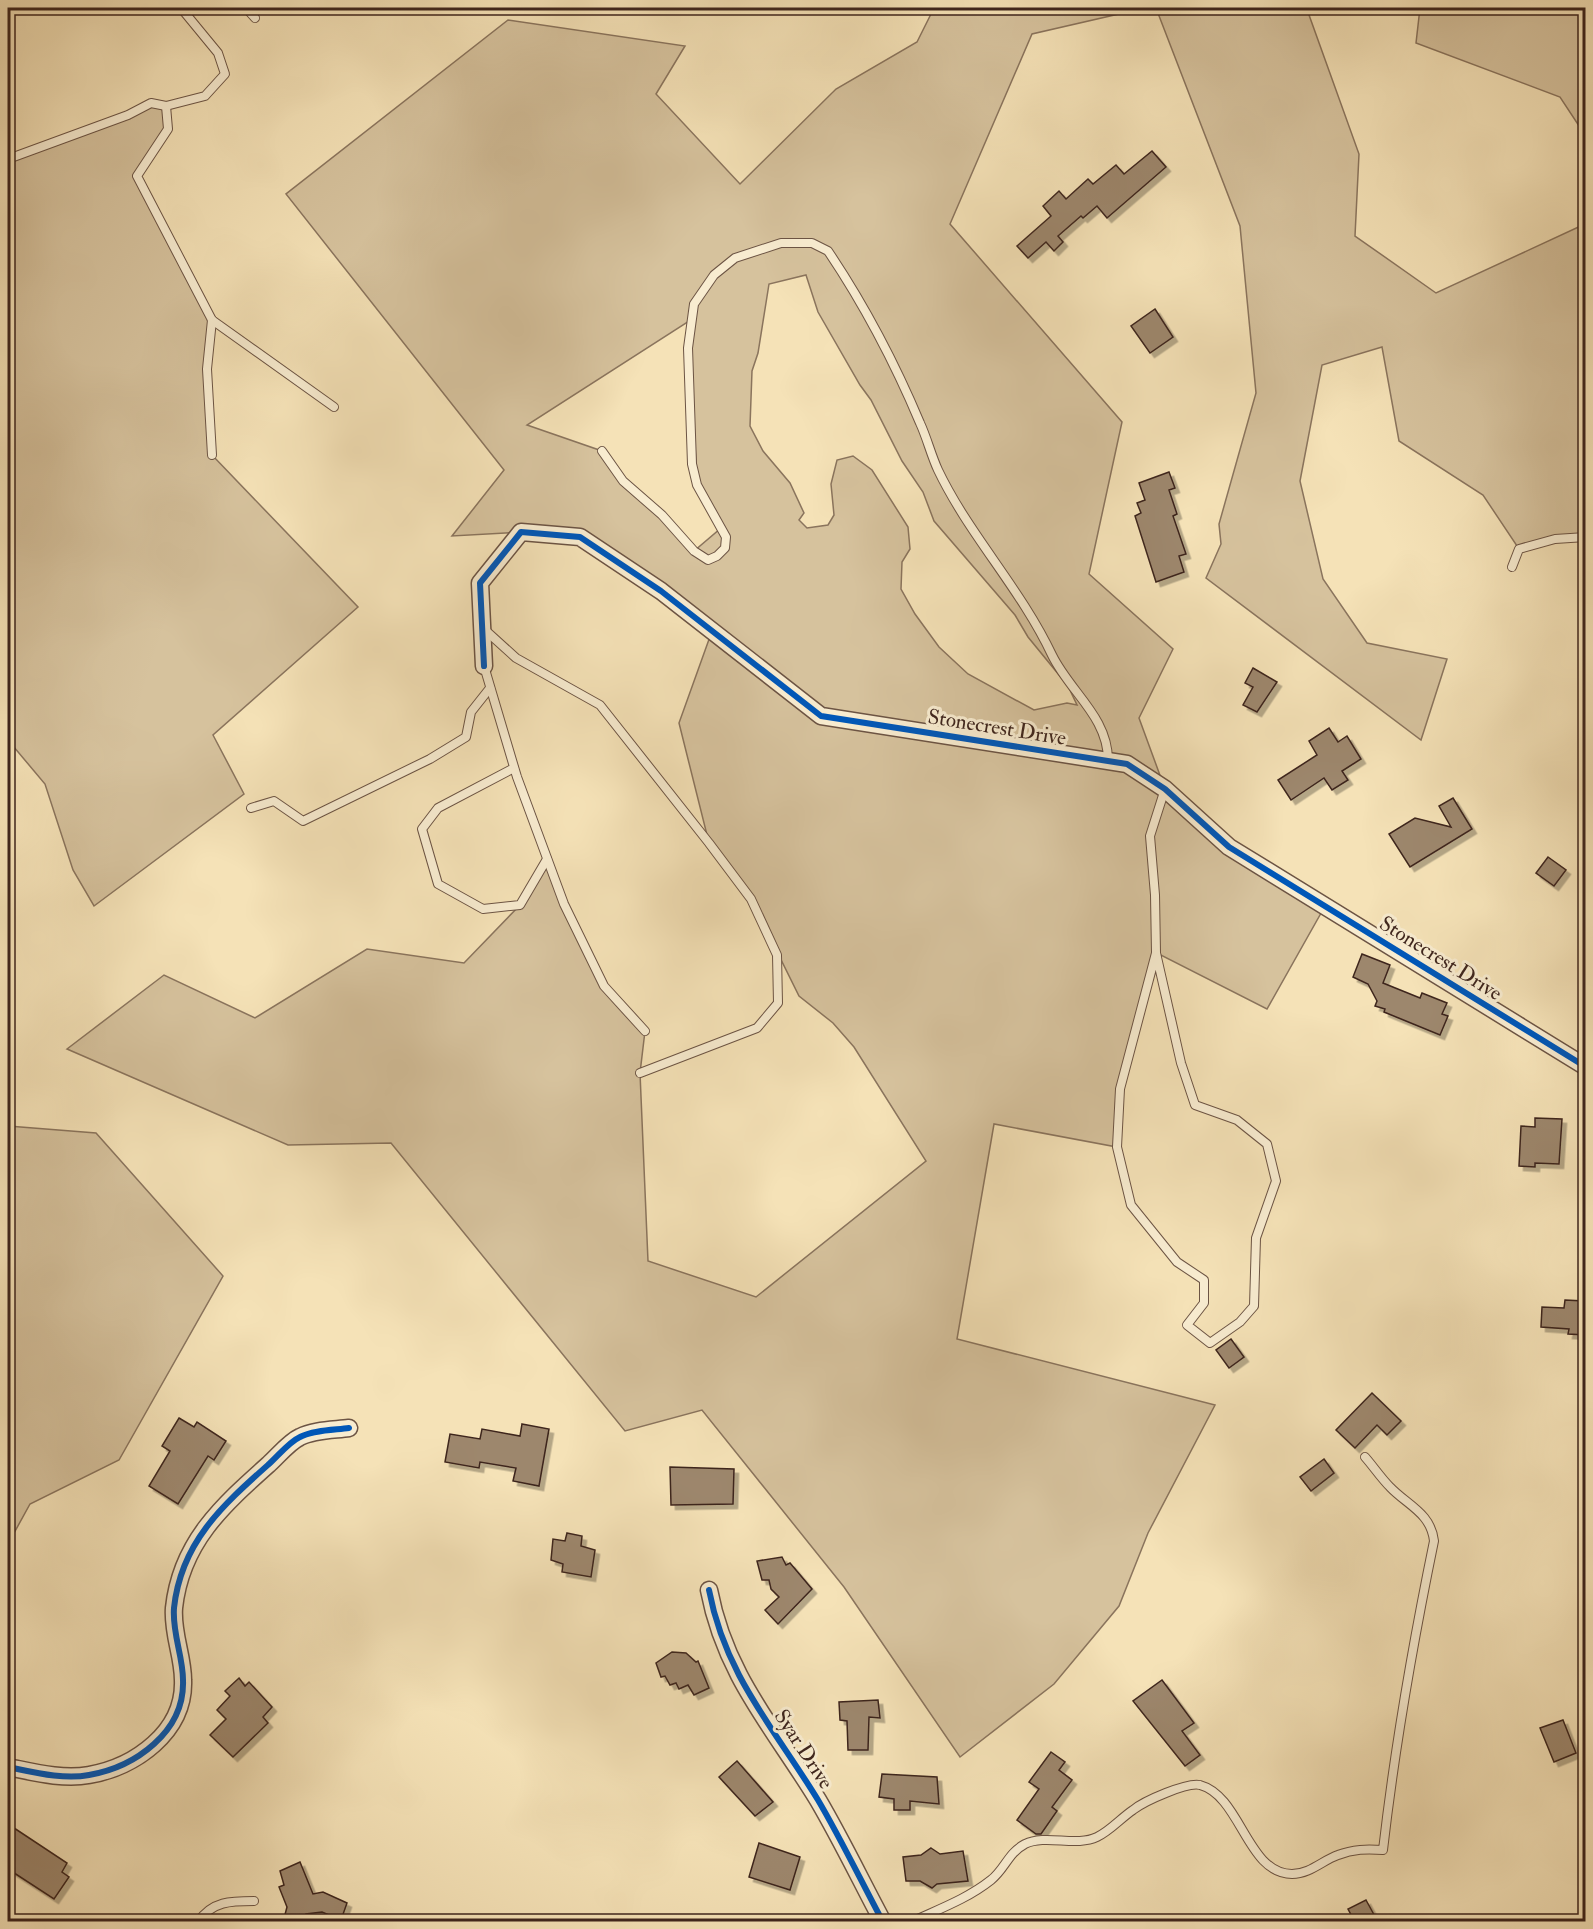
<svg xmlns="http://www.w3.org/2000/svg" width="1593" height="1929" font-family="'IM FELL Double Pica',serif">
  <defs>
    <filter id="shadow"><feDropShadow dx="4.5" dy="4.5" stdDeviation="0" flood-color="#0004"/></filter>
  </defs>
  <rect width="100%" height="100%" fill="#f5e2b7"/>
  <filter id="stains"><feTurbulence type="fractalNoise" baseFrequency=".00333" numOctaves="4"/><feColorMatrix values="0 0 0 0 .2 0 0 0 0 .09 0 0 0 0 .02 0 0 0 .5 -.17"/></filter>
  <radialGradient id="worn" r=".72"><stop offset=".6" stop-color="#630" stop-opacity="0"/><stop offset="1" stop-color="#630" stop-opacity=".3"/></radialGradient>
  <g fill="#d6c29d" stroke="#8a745d" stroke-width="1.5" fill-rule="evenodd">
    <path d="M934,8H1145L1032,34L950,224L1122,422L1089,574L1173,649L1139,718L1165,789L1196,819L1325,906L1267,1009L1157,953L1120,1089L1117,1147L994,1124L957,1339L1215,1405L1148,1533L1119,1606L1054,1684L960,1757L844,1587L702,1410L625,1431L391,1143L288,1145L67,1049L164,975L255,1018L367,949L464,963L520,905L547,859L604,986L645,1031L640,1073L648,1261L756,1297L926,1161L854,1047L833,1023L799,996L751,899L709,843L679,723L712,631L581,537L521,532L452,536L504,470L286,194L508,20L685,46L656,94L740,184L836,89L917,42ZM806,275L818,312L860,385L871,400L902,461L923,492L934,521L1015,615L1028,637L1068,686L1077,705L1067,703L1034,710L968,674L939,647L915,614L901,589L902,562L910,549L908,527L872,470L853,456L837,460L831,484L834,515L828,525L807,528L799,520L804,513L790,483L763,451L750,426L752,371L758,353L769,284ZM689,321L697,485L721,528L694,551L623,481L602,451L527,425Z"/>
    <polygon points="1156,8 1302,8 1309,15 1359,154 1355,236 1436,293 1585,224 1585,537 1519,549 1483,495 1399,441 1382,347 1322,365 1300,481 1323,579 1367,643 1447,659 1421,740 1206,578 1221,544 1219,524 1256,393 1240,226"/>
    <polygon points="1420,8 1585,8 1585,135 1560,97 1416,43"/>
    <polygon points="151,103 166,106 168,129 137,177 212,320 207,369 212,455 358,607 213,735 244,794 94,906 73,870 45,784 8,740 8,159"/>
    <polygon points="8,1126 96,1133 223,1276 119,1460 30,1504 8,1544"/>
  </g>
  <g fill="#9d876d" stroke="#3e251d" stroke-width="1.5" filter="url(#shadow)">
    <polygon points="1152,151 1166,167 1107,218 1097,206 1083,218 1081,216 1058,236 1063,242 1054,251 1046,242 1028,258 1017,246 1051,216 1043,206 1059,191 1066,199 1088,179 1093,184 1116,165 1124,174"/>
    <polygon points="1155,309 1173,337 1150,353 1131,326"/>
    <polygon points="1169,472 1175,488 1169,490 1177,514 1173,516 1186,554 1179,556 1184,572 1156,582 1135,516 1141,513 1137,503 1145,500 1139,483"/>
    <polygon points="1253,668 1277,682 1257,712 1243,705 1253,687 1245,683"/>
    <polygon points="1329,728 1338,742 1347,736 1361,759 1342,771 1348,780 1332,790 1324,778 1291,800 1278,780 1317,755 1309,741"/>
    <polygon points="1453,798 1472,829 1410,867 1389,834 1415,818 1451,827 1439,806"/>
    <polygon points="1548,857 1566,870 1554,886 1536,873"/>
    <polygon points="1362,954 1390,965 1383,983 1420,998 1422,993 1447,1003 1442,1014 1448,1016 1440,1035 1384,1012 1385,1009 1375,1006 1377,1001 1368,984 1353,977"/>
    <polygon points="1535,1118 1562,1119 1559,1164 1535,1163 1535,1167 1519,1166 1521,1126 1535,1127"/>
    <polygon points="1565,1300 1584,1301 1586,1335 1568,1334 1569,1329 1541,1327 1542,1307 1564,1308"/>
    <polygon points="1231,1339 1244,1357 1229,1368 1216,1350"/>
    <polygon points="1372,1393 1401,1421 1387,1435 1377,1425 1355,1448 1336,1430"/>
    <polygon points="179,1418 194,1427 197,1422 226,1441 214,1460 208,1456 178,1504 149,1486 170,1451 162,1446"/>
    <polygon points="522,1424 549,1429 539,1486 513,1481 516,1468 480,1462 479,1468 445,1462 450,1434 480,1439 482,1429 520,1436"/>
    <polygon points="1324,1459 1334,1473 1311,1491 1300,1477"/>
    <polygon points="670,1467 734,1469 733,1504 671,1505"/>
    <polygon points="567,1533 582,1536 581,1546 595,1550 591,1577 562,1572 563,1564 551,1560 553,1539 565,1541"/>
    <polygon points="782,1557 786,1565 790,1563 812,1589 778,1624 765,1610 779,1597 771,1589 769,1580 762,1580 757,1561"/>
    <polygon points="672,1652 686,1653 696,1662 698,1661 709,1688 694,1695 688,1685 679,1689 676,1683 670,1685 665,1676 661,1677 656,1663"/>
    <polygon points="239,1678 245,1686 249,1682 272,1707 263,1717 268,1723 233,1757 210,1735 226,1719 217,1710 230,1696 225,1691"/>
    <polygon points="1162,1680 1194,1723 1182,1731 1200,1755 1185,1766 1133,1701"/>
    <polygon points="878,1700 880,1718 869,1717 868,1750 848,1750 847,1721 840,1720 839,1702"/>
    <polygon points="1563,1720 1576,1753 1554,1762 1540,1728"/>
    <polygon points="1051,1752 1065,1762 1059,1770 1072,1780 1052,1807 1057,1811 1041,1834 1036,1834 1017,1820 1039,1789 1029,1782"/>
    <polygon points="737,1761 773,1802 755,1816 719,1777"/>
    <polygon points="882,1774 937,1777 939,1804 910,1801 910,1810 894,1810 894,1799 879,1797"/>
    <polygon points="8,1824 67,1863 62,1872 69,1877 54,1899 8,1869"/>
    <polygon points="759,1843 800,1857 790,1890 749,1877"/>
    <polygon points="931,1848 940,1854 963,1851 968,1881 937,1884 932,1888 920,1881 906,1881 903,1857 921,1855"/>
    <polygon points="300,1862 313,1894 323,1892 347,1903 341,1920 322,1912 306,1914 305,1922 283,1922 287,1907 279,1887 284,1885 280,1871"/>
    <polygon points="1366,1900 1378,1922 1355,1922 1348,1909"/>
  </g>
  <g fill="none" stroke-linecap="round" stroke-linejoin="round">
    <g stroke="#6c5444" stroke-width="10">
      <g id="service">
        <polyline points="246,8 255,18"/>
        <polyline points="166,106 168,129 137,176 212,320 334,407"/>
        <polyline points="8,159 128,115 151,103 166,106 205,96 225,74 218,53 181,8"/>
        <path d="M602,451L623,481L662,515L694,551L708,560L717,556L725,548L726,537L697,485L692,464L688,348L694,304L714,275L735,258L781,243H812L828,251C863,303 896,366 920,423C927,438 931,455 938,470C969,535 1021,589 1052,655C1070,692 1108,717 1108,760"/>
        <polyline points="212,455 207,369 212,320"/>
        <polyline points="1512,567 1519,549 1555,539 1586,537"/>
        <polyline points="484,629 516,658 600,705 709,843 751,899 777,955 778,1003 757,1028 640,1073"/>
        <polyline points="484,666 517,777 564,904 604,986 645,1031"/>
        <polyline points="514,768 438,808 422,829 438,884 483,909 520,905 547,859"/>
        <polyline points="251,808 274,801 303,821 430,759 466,737 471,712 490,688"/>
        <polyline points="1156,953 1181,1063 1195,1105 1237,1120 1267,1144 1276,1181 1256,1238 1254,1306 1240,1322 1210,1343 1187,1325 1204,1303 1204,1280 1177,1262 1131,1205 1117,1147 1120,1089 1156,953 1155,895 1150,836 1165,789"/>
        <path d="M198,1922C212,1901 231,1901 254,1901"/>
        <path d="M911,1922C939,1909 967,1899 991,1880C1005,1869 1008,1853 1025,1844C1046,1834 1076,1847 1097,1837C1110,1831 1121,1818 1133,1810C1144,1801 1187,1782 1200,1785C1241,1796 1247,1874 1292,1874C1310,1874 1323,1860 1338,1855C1353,1849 1367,1849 1383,1850C1395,1746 1413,1643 1434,1541C1431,1513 1407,1505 1390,1487C1381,1478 1373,1466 1365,1457"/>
      </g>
    </g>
    <g stroke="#6c5444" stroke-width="19">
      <g id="minor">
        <polyline points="484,666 480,583 521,532 580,537 661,591 821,716 1127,764 1165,789 1229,847 1586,1067"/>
        <path d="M709,1590C725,1675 774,1728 818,1800C841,1839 861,1881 883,1922"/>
        <path d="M8,1767C33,1772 63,1780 89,1775C135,1767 185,1732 183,1680C183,1656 172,1633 174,1608C181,1542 223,1505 269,1464C278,1456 289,1442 300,1437C313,1430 334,1430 349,1428"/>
      </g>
    </g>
    <use href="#service" stroke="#f8ecd0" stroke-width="8"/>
    <use href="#minor" stroke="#f8ecd0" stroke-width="16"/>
    <g stroke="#f8ecd0" stroke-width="10">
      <g id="cycleway">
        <polyline points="484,666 480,583 521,532 580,537 661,591 821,716 1127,764 1165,789 1229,847 1586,1067"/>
        <path d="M709,1590C725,1675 774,1728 818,1800C841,1839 861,1881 883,1922"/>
        <path d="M8,1767C33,1772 63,1780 89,1775C135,1767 185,1732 183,1680C183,1656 172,1633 174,1608C181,1542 223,1505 269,1464C278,1456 289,1442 300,1437C313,1430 334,1430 349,1428"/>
      </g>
    </g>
    <use href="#cycleway" stroke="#0057b8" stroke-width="6"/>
  </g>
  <g text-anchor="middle" stroke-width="6" stroke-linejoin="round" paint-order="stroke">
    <g font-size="21" fill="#3e251d" stroke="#f8ecd0">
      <text transform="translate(997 727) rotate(9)" y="7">Stonecrest Drive</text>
      <text transform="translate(1441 958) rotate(32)" y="7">Stonecrest Drive</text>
      <text transform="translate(804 1749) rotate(57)" y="7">Syar Drive</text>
    </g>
  </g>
  <rect width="1593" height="1929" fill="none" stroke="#f5e2b7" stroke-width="30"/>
  <rect x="9" y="9" width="1575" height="1911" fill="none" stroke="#3e251d" stroke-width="3"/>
  <rect x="15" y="15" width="1563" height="1899" fill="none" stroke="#3e251d" stroke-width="1.5"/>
  <rect width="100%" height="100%" filter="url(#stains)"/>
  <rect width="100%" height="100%" fill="url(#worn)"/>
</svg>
